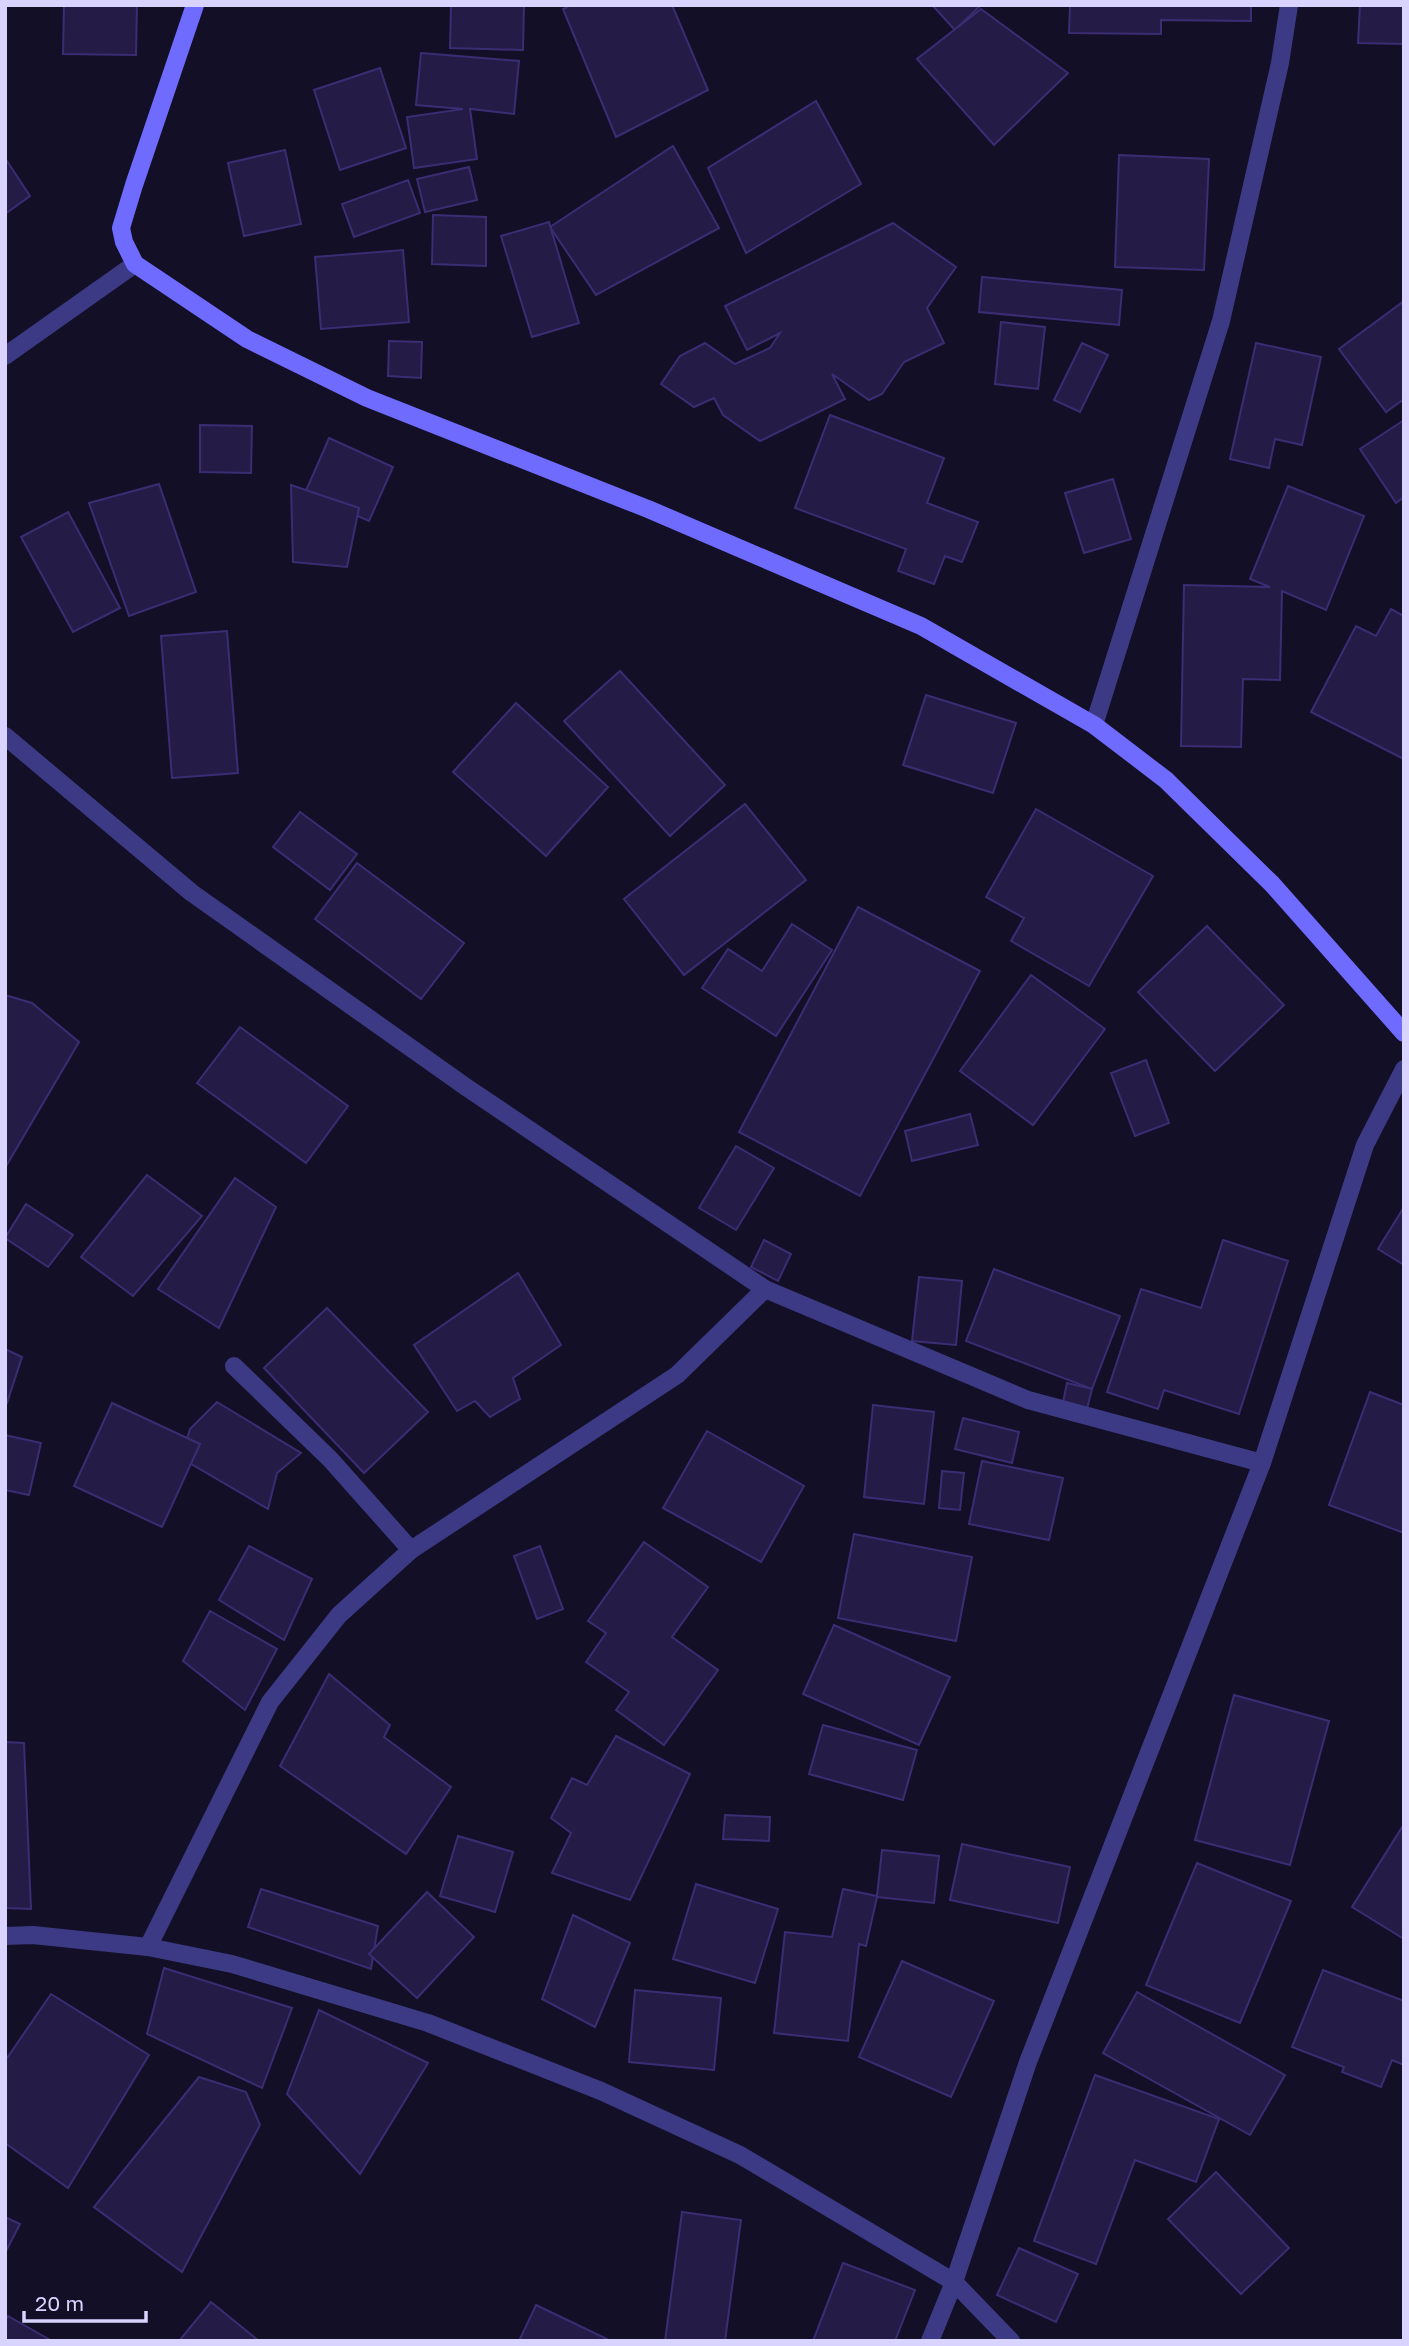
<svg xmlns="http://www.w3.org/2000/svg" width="1409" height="2346" font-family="'Golos Text',sans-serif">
  <rect width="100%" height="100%" fill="#130f26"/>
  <g fill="#241b47" stroke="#3b2d73" stroke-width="2">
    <polygon points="64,5 137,5 136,55 63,54"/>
    <polygon points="451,5 524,5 523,50 450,48"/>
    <polygon points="571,5 672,5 708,90 616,137 563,9"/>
    <polygon points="932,5 981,5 955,30"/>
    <polygon points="1070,5 1251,5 1251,21 1161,20 1161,34 1069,33"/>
    <polygon points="1360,5 1404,5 1404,44 1358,43"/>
    <polygon points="981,9 1068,73 994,145 917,59"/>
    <polygon points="421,53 519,61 514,114 470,109 477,159 414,168 407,117 463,109 416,105"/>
    <polygon points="380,68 406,148 340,170 314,90"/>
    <polygon points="816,101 861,184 746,253 708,168"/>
    <polygon points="673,146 719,228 596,295 550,227"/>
    <polygon points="285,150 301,224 244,236 228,163"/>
    <polygon points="1119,155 1209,159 1204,270 1115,267"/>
    <polygon points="5,158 30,196 5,214"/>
    <polygon points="469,167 477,200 425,212 417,179"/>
    <polygon points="408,180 420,213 354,237 342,204"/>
    <polygon points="433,215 486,217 486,266 432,264"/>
    <polygon points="549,222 579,323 532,337 501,236"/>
    <polygon points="893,223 956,267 927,308 944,343 904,362 882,394 869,400 832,374 845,399 760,441 723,415 714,398 694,407 661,384 680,356 705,343 735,364 770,348 780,333 747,350 725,306"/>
    <polygon points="403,250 409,322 321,329 315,257"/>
    <polygon points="982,277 1122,290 1119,325 979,312"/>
    <polygon points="1404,301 1404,399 1386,412 1339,349"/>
    <polygon points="1001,322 1045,327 1038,389 995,384"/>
    <polygon points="389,341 422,342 421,378 388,376"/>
    <polygon points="1082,343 1108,355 1080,412 1054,400"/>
    <polygon points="1256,343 1321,357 1302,445 1275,439 1269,468 1230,459"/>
    <polygon points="830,415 944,458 927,503 978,522 962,562 945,556 934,584 898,571 906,549 795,508"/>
    <polygon points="1404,420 1404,497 1396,503 1360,449"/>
    <polygon points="200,425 252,426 251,473 200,472"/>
    <polygon points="329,438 393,467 369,521 305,493"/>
    <polygon points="1113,479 1131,539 1084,553 1065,493"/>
    <polygon points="159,484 196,592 129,616 89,503"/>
    <polygon points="291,485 359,508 347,567 293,562"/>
    <polygon points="1288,486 1364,516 1326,610 1282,591 1280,680 1243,679 1241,747 1181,746 1184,585 1270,587 1250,579"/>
    <polygon points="68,512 120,608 73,632 21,537"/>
    <polygon points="1391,609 1404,616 1404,759 1311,712 1356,626 1376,636"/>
    <polygon points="227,631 238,773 172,778 161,636"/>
    <polygon points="620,671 725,785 670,836 564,721"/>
    <polygon points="926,695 1016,723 993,793 903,765"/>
    <polygon points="516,703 608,787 546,856 453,772"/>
    <polygon points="745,804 806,880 684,975 624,899"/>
    <polygon points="1036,809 1153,876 1089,986 1011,941 1024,918 986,897"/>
    <polygon points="300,812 357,854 330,890 273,847"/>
    <polygon points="357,863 464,943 421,999 315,919"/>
    <polygon points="858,907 980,971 860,1196 739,1132"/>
    <polygon points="792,924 832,950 776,1036 702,988 728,949 762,971"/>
    <polygon points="1207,926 1284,1005 1215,1071 1138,992"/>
    <polygon points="1031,975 1105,1029 1033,1125 960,1071"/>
    <polygon points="5,995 32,1003 79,1042 5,1168"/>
    <polygon points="240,1027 348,1106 306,1163 197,1083"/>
    <polygon points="1146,1060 1169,1123 1135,1136 1111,1073"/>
    <polygon points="970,1114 978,1145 912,1161 905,1131"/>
    <polygon points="736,1146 774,1168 736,1230 699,1208"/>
    <polygon points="147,1175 202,1216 133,1296 81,1257"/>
    <polygon points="235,1178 276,1207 219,1328 158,1289"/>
    <polygon points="26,1204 73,1235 48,1267 5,1238"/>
    <polygon points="1404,1207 1404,1265 1378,1249"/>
    <polygon points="764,1240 791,1254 778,1281 751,1267"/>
    <polygon points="1223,1240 1288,1261 1239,1414 1164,1390 1158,1409 1107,1392 1141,1289 1201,1308"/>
    <polygon points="994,1269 1120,1316 1092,1389 966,1341"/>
    <polygon points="518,1273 561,1345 513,1378 520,1399 490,1417 475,1401 457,1411 414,1345"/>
    <polygon points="919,1277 962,1281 956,1345 912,1341"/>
    <polygon points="327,1308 428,1412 364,1473 264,1368"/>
    <polygon points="5,1349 22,1357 7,1403 5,1403"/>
    <polygon points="1067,1383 1092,1389 1086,1413 1062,1407"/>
    <polygon points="1370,1392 1404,1405 1404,1533 1329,1505"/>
    <polygon points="217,1402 301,1453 277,1473 268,1509 181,1458 190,1429"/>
    <polygon points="112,1403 200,1444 162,1527 74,1486"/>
    <polygon points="873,1405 934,1412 924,1504 864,1497"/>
    <polygon points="963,1418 1019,1432 1012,1463 955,1449"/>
    <polygon points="707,1431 804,1486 761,1562 663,1508"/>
    <polygon points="5,1435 41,1443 29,1495 5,1490"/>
    <polygon points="982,1461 1063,1478 1049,1540 969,1524"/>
    <polygon points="942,1471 964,1473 960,1510 939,1508"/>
    <polygon points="854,1534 972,1557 956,1641 838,1618"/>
    <polygon points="644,1542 708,1587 672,1637 718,1670 664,1745 616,1710 629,1692 586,1662 606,1633 588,1621"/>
    <polygon points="249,1546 312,1579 284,1640 219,1600"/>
    <polygon points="540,1546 563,1609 537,1619 514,1556"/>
    <polygon points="210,1611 277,1649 245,1710 183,1661"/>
    <polygon points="834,1625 950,1677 919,1745 803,1694"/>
    <rect x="5" y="1654" width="1" height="77"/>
    <polygon points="329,1674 390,1725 384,1737 451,1787 406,1854 280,1766"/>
    <polygon points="1234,1695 1329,1721 1290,1865 1195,1840"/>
    <polygon points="823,1725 917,1750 903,1800 809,1774"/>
    <polygon points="616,1736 690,1774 630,1900 552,1873 571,1833 551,1818 572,1778 587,1785"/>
    <polygon points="5,1742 24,1743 31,1909 5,1908"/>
    <polygon points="725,1815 770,1817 769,1841 723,1839"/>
    <polygon points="1404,1824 1404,1939 1352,1907"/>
    <polygon points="458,1836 513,1852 495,1912 440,1896"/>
    <polygon points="962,1844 1070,1867 1058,1923 950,1900"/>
    <polygon points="882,1850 939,1856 934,1903 877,1897 866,1946 859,1944 848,2041 774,2033 785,1932 832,1937 843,1889 877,1896"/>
    <polygon points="1197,1863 1291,1901 1240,2023 1146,1985"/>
    <polygon points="696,1884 778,1909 755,1983 673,1959"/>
    <polygon points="261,1889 378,1926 371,1969 248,1927"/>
    <polygon points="427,1892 474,1937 417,1998 369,1954"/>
    <polygon points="573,1915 630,1943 595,2027 542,1999"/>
    <polygon points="902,1961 994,2001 951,2097 859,2057"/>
    <polygon points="164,1968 292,2008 262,2088 147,2034"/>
    <polygon points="1323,1970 1404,2001 1404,2065 1392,2060 1381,2087 1342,2072 1344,2067 1292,2047"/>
    <polygon points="635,1990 721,1998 714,2070 629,2062"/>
    <polygon points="1137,1992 1285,2075 1250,2135 1103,2053"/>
    <polygon points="51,1994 149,2055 68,2188 5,2143 5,2061"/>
    <polygon points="319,2010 428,2063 360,2174 287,2094"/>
    <polygon points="1095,2075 1219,2119 1196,2182 1135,2160 1096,2264 1034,2241"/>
    <polygon points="199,2077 246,2092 260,2125 182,2272 94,2207"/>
    <polygon points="1216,2172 1289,2248 1241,2294 1168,2219"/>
    <polygon points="682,2212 741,2220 725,2341 665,2341"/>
    <polygon points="5,2217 20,2224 5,2253"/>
    <polygon points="1019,2248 1078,2274 1056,2322 997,2295"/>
    <polygon points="843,2263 915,2290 895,2341 813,2341"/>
    <polygon points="211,2302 259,2341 179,2341"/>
    <polygon points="536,2305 607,2339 606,2341 519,2341"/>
    <polygon points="8,2316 52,2341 5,2341 5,2321"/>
  </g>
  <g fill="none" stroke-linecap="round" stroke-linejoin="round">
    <g stroke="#3d3a85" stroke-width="18">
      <polyline points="5,356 135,264"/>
      <polyline points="1094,725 1221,321 1280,63 1289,5"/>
      <polyline points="5,736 192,893 466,1087 765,1289 1028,1400 1262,1463"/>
      <polyline points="234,1366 330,1459 411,1550"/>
      <polyline points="5,1936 33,1935 148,1947 232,1964 428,2023 601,2091 740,2155 954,2282 1011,2341"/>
      <polyline points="148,1947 270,1702 339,1615 411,1550 677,1375 765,1289"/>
      <polyline points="930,2341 954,2282 1028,2062 1262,1463 1365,1145 1404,1069"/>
    </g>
    <polyline stroke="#6f6bff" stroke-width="18" points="195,5 134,185 121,228 124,242 135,264 247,339 367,398 648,509 921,626 1094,725 1166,780 1272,884 1404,1033"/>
  </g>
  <rect width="1409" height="2346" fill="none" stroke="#d9d4ff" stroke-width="14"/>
  <path d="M24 2311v10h122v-10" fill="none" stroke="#d9d4ff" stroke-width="3.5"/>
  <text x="35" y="2311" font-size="21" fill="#d9d4ff" stroke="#130f26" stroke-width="5" paint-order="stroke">20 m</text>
</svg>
